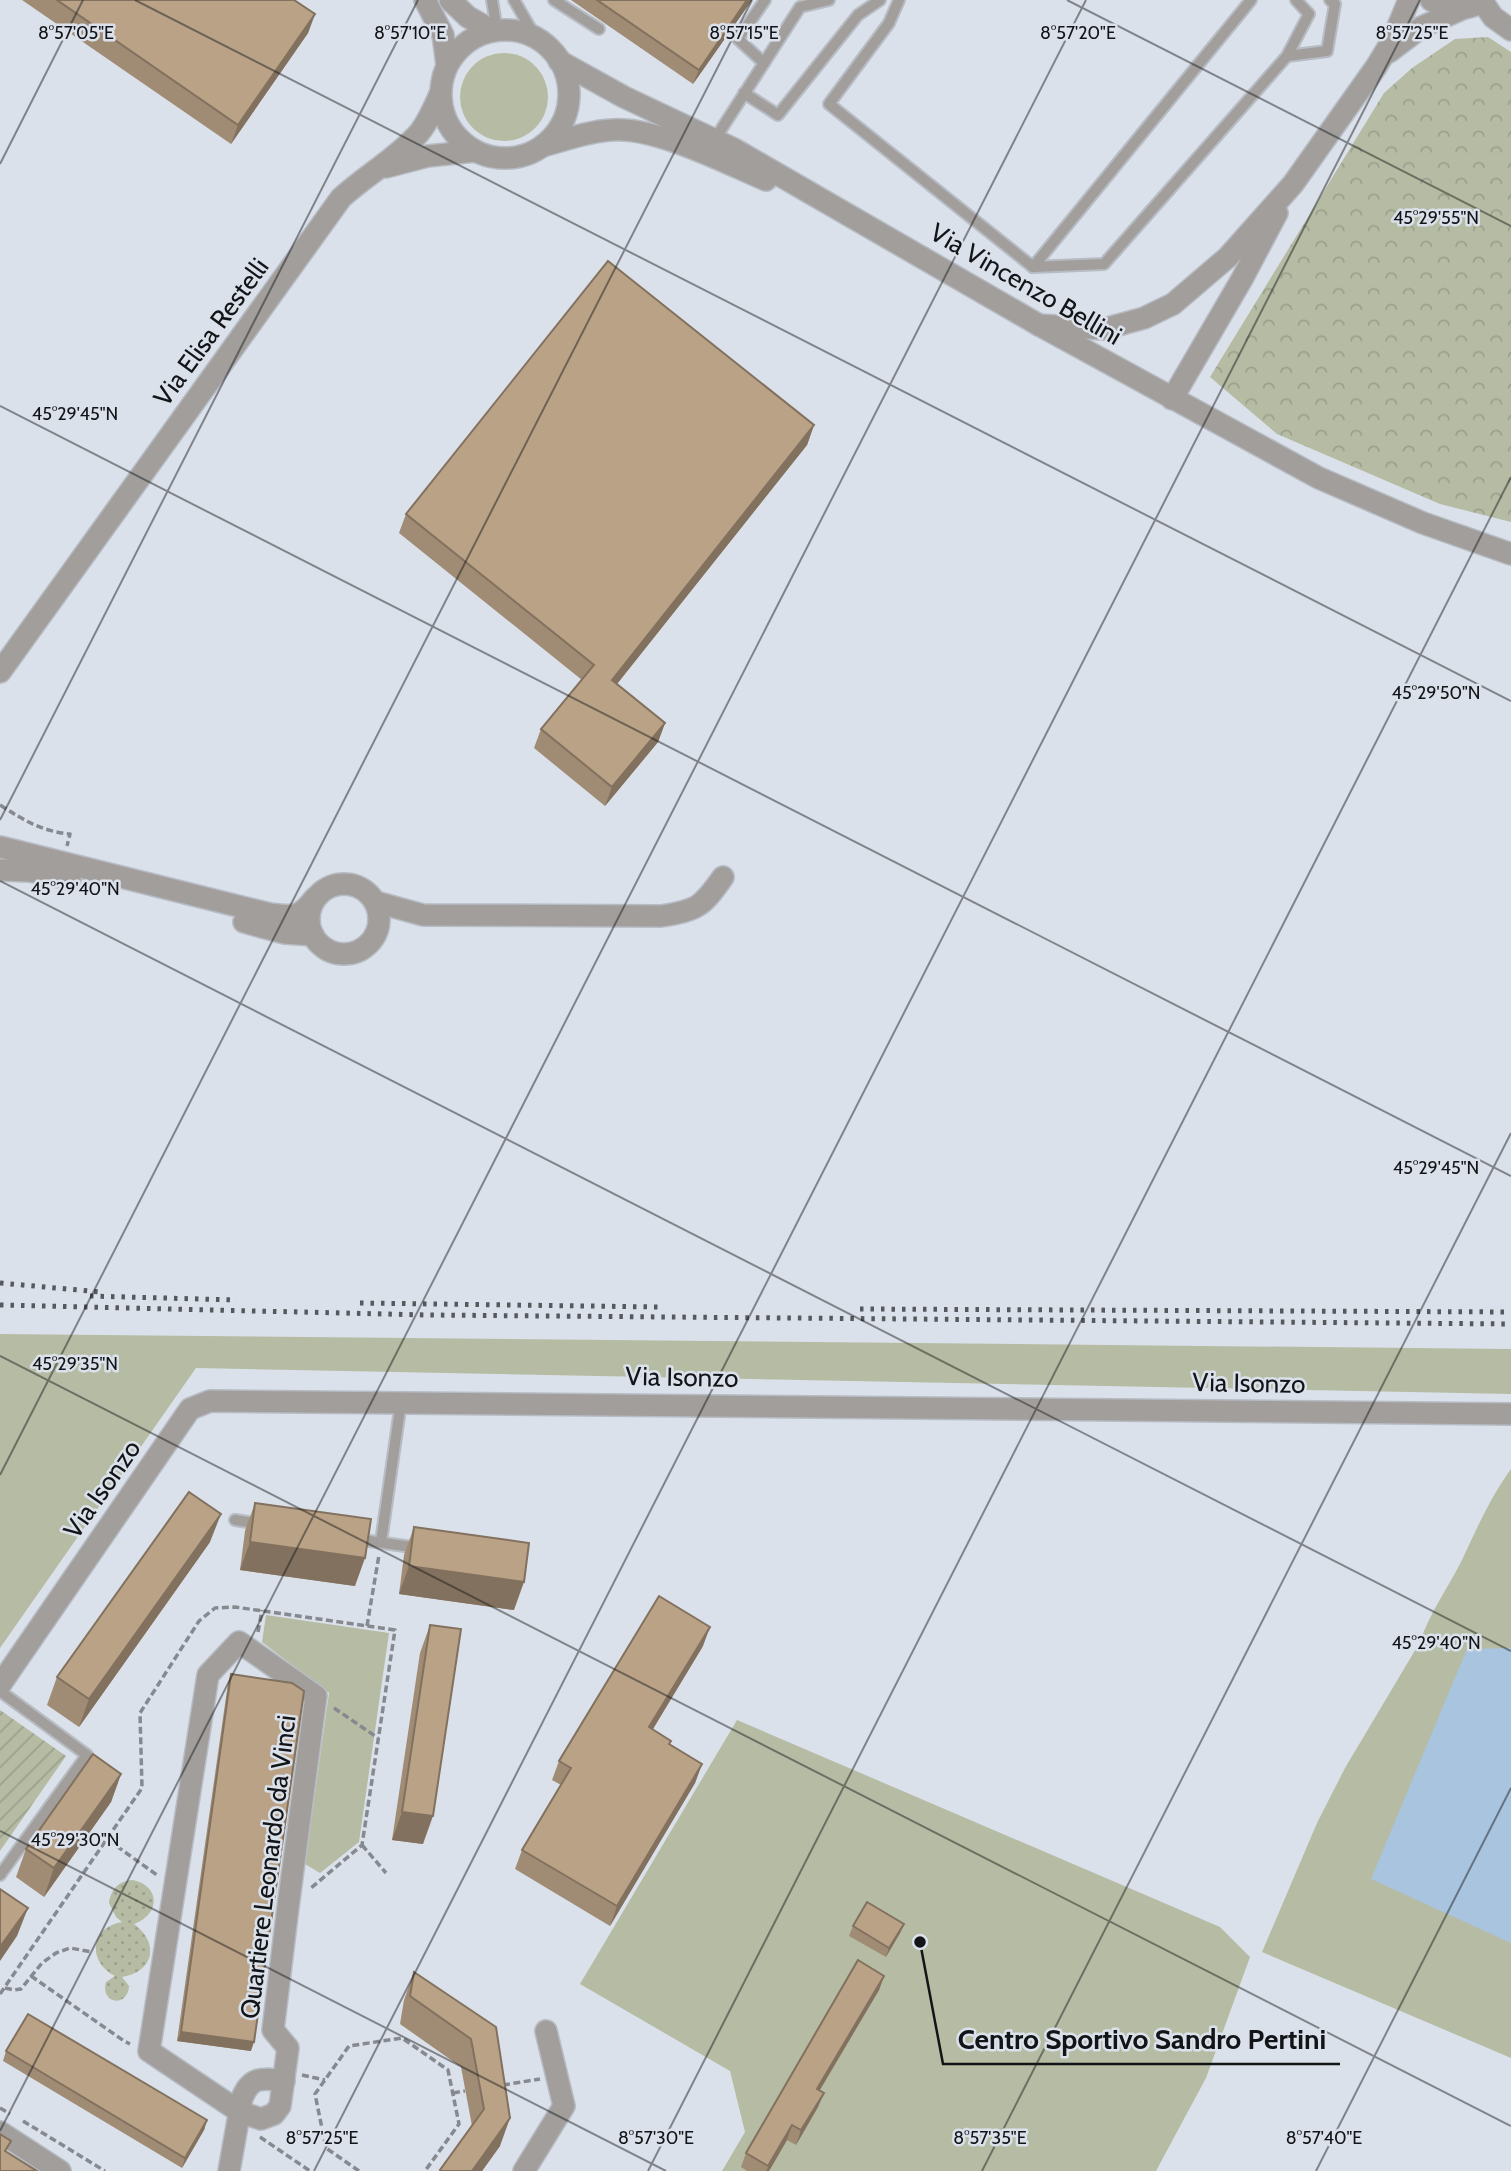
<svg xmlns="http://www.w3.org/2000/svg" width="1511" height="2171" font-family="Cabin,sans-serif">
  <defs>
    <pattern id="forest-crowns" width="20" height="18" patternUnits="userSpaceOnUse" patternTransform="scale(1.75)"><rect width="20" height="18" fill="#b5bca3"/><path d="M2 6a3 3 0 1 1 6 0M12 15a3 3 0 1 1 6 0" fill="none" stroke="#9ba18c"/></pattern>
    <pattern id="park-dots" width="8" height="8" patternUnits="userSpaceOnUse" patternTransform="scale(1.75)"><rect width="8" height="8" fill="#b5bca3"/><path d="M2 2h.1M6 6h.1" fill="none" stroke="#9ba18c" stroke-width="1.8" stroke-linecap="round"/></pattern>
    <pattern id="garden-furrows" width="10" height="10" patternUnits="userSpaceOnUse" patternTransform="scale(1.75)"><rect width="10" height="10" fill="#b5bca3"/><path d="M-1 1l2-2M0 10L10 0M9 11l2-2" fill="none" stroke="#9ba18c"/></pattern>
  </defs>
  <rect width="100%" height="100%" fill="#dbe1ea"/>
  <g fill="#b5bca3">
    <circle cx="504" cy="97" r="44"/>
    <polygon points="0,1334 1511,1349 1511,1394 196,1368 0,1648"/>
    <path d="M1511,1469V2058L1262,1952L1317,1823L1345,1768L1420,1642C1430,1612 1448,1588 1462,1560C1477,1528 1490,1498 1511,1469Z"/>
    <polygon points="266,1615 389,1633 359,1842 320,1873 305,1864 329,1693 262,1642"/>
    <polygon points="737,1720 1220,1927 1250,1957 1206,2078 1156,2171 722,2171 745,2132 730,2071 580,1984"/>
  </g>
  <polygon fill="url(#forest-crowns)" points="1488,37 1511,52 1511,522 1440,504 1277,434 1210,377 1384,93 1412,68 1455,39"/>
  <path fill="url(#park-dots)" d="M133,1880C161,1886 160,1915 134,1924C160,1943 154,1972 122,1977L129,1986C128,2008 100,2004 106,1982L115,1976C87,1962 90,1927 122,1922L116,1917L109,1903C111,1889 118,1881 133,1880Z"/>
  <polygon fill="url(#garden-furrows)" points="0,1710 66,1756 0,1851"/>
  <polygon fill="#a9c4df" points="1511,1648 1511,1943 1371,1879 1467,1649"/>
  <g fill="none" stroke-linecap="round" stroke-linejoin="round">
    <g stroke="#b7bcc4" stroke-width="14">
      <g id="service">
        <polyline points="492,0 497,30"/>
        <polyline points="514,0 536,38"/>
        <polyline points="554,0 599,29"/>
        <polyline points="899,0 889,23 829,104 1033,267 1251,0"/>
        <polyline points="1287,56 1327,51 1335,4 1330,0"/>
        <polyline points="764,63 800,7 829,0"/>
        <polyline points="744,93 778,115 858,15 880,0"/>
        <polyline points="715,139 764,63 738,39 765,0"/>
        <polyline points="1033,267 1104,264 1287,56 1309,14 1296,0"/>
        <polyline points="235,1520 260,1524"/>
        <polyline points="355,1539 419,1548"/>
        <polyline points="381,1542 401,1402"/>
        <polyline points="0,1691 87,1755 0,1875"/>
      </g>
    </g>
    <g stroke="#b7bcc4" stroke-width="24">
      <g id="minor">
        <path d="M1431,0C1447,10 1468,12 1484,0"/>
        <polyline points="1482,1 1493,17 1511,30"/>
        <polyline points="1389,52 1422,27 1464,8"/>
        <polyline points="386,167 428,156 475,151"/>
        <polyline points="1039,325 1104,329 1144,318 1173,304 1228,257 1293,184 1376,67 1392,41 1409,0"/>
        <polyline points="1172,399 1242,279 1277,213"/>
        <path d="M0,672L341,198C366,175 396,159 419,133C428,122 434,108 440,94"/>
        <path d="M0,847L270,914C295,917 299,918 315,898"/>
        <polyline points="0,870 30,871 70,879"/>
        <circle cx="344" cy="919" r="35"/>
        <path d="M376,902L423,915L661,916C698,910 702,907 723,877"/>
        <polyline points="244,922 284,933 313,935"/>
        <polygon points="239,1642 316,1696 288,1907 273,2030 288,2048 280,2106 274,2114 261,2119 240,2112 149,2051 208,1675"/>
        <polyline points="0,1685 190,1409 210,1401 1511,1414"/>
        <polyline points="0,2132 60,2171"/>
        <path d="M229,2171L242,2098C251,2076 262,2078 284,2081"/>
        <polyline points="524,2171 564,2106 546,2031"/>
      </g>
    </g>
    <g stroke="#b7bcc4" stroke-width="24">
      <g id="tertiary">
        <polyline points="425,0 443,35 447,65"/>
        <polyline points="450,0 468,17 493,31"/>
        <circle cx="505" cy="94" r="64"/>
        <polyline points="559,61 624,97 734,149 1039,325 1319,478 1423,523 1511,554"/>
        <path d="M543,146C565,140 589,131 612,130C654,126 726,163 766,180"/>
      </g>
    </g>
    <g stroke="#868a90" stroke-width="3.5" stroke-dasharray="7 3.5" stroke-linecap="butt">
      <path d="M0,805C25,821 41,831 70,834L67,846"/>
      <polyline points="367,1626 379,1555"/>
      <polyline points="258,1632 262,1610"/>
      <polyline points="334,1708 378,1738"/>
      <polyline points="108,1840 157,1875"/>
      <polyline points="362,1845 386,1873"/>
      <polyline points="31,1976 124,2041 130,2044"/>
      <polyline points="5,1988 14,1990 21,1989 42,1963 56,1953 70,1948 92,1952"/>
      <polyline points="0,1994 142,1788 140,1713 199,1621 215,1608 235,1607 395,1630 362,1845 311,1888"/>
      <polyline points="302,2075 325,2080"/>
      <polyline points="503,2085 540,2079"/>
      <polyline points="453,2093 465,2091"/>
      <polyline points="0,2108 10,2114"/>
      <polyline points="23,2121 105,2171"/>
      <polyline points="260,2137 310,2171"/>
      <polyline points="359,2171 326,2148 315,2094 349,2046 402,2038 448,2070 459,2124 425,2171"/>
    </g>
    <use href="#service" stroke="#a19e9b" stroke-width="10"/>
    <use href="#minor" stroke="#a19e9b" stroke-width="21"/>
    <use href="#tertiary" stroke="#a19e9b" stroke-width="21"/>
    <g stroke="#55585d" stroke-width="5" stroke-dasharray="3.5 7" stroke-linecap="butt">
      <polyline points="0,1283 101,1292"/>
      <polyline points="90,1296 237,1300"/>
      <polyline points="360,1303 661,1307"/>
      <polyline points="0,1305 428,1315 1511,1324"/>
      <polyline points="860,1309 1511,1312"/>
    </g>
  </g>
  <g fill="#a08b74">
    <polygon points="22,0 294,0 315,14 308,33 231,144"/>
    <polygon points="571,0 752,0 693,84"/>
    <polygon points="814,425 807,445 617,684 665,723 658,742 605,806 534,748 541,729 582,680 399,533 406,514"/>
    <polygon points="255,1503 355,1586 240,1570 245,1531"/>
    <polygon points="414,1527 514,1610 399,1594 404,1555"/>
    <polygon points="210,1542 79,1727 47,1705 57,1677"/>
    <polygon points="430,1625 423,1844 392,1840 420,1653"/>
    <polygon points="703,1646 653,1729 670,1745 702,1764 695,1783 610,1926 515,1869 522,1850 561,1785 552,1780 559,1761"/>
    <polygon points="231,1674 251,2051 177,2041 228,1683"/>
    <polygon points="121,1774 111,1802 44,1897 16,1877 26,1849"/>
    <polygon points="904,1924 900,1933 886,1957 849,1936 853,1926"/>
    <polygon points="414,1972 496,2027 500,2146 482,2171 440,2171 472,2126 461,2067 400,2024 404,2000"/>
    <polygon points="884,1976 879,1990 820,2090 818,2107 796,2145 787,2140 769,2171 747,2171 741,2167 746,2153"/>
    <polygon points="6,2051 207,2120 204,2130 182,2168 3,2061"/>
  </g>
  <g fill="#82715e">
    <polygon points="747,0 752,0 693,84 699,70"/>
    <polygon points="315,14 308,33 231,144 238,125"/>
    <polygon points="814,425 807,445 605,699 612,680"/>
    <polygon points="665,723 658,742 605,806 612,787"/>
    <polygon points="221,1514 210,1542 79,1727 89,1699"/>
    <polygon points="250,1542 365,1558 355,1586 240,1570"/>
    <polygon points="409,1566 524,1582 514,1610 399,1594"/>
    <polygon points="710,1627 703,1646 642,1747 649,1727"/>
    <polygon points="702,1764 695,1783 610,1926 617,1906"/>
    <polygon points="121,1774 111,1802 44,1897 54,1868"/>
    <polygon points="402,1812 433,1816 423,1844 392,1840"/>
    <polygon points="28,1908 17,1936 0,1961 0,1947"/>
    <polygon points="904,1924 900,1933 886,1957 889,1948"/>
    <polygon points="884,1976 879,1990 812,2103 817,2089"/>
    <polygon points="181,2032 254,2042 251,2051 177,2041"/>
    <polygon points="824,2093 818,2107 796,2145 801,2130"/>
    <polygon points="510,2118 500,2146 482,2171 472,2171"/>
    <polygon points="207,2120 204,2130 182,2168 185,2158"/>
    <polygon points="792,2125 787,2140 769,2171 766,2171"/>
  </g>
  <g fill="#baa287" stroke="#82715e" stroke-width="2">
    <polygon points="57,0 294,0 315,14 238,125"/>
    <polygon points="597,0 747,0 699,70"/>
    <polygon points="608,261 814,425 612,680 665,723 612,787 541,729 594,665 406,514"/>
    <polygon points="189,1492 221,1514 89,1699 57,1677"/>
    <polygon points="255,1503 371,1519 365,1558 250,1542"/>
    <polygon points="414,1527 529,1543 524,1582 409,1566"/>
    <polygon points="659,1596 710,1627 649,1727 671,1741 669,1744 702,1764 617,1906 522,1850 571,1768 559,1761"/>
    <polygon points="430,1625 461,1629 433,1816 402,1812"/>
    <polygon points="231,1674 292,1683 304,1691 254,2042 181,2032"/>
    <polygon points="93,1754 121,1774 54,1868 26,1849"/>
    <polygon points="0,1889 28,1908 0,1947"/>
    <polygon points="867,1902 904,1924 889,1948 853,1926"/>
    <polygon points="858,1960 884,1976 817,2089 824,2093 801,2130 792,2125 768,2166 746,2153"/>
    <polygon points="414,1972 496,2027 510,2118 472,2171 441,2171 440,2170 484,2109 471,2039 410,1996"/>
    <polygon points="28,2014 207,2120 185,2158 6,2051"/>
    <polygon points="0,2134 11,2141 5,2151 37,2171 0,2171"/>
  </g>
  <path fill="none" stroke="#121417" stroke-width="2" stroke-opacity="0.45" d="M135,0L1511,701M1067,0L1511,226M0,164L83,0M0,406L1511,1176M0,820L418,0M0,881L1511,1651M0,1356L1511,2126M0,1475L752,0M0,1831L666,2171M0,2131L1086,0M314,2171L1420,0M648,2171L1511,477M982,2171L1511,1133M1316,2171L1511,1788"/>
  <g text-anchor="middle" stroke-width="5" stroke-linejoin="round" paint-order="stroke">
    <g font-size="26" fill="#121417" stroke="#dbe1ea">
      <text transform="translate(1026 284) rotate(30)" y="9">Via Vincenzo Bellini</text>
      <text transform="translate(211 332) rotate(-54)" y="9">Via Elisa Restelli</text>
      <text transform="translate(682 1377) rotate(1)" y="9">Via Isonzo</text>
      <text transform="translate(1249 1383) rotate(1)" y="9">Via Isonzo</text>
      <text transform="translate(102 1489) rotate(-55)" y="9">Via Isonzo</text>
      <text transform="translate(268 1867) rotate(-83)" y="9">Quartiere Leonardo da Vinci</text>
    </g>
  </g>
  <g font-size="18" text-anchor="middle" fill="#121417" stroke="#dbe1ea" stroke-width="5" stroke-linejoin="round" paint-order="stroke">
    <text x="76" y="39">8°57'05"E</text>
    <text x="410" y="39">8°57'10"E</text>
    <text x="744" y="39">8°57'15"E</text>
    <text x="1078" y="39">8°57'20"E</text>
    <text x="1412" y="39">8°57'25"E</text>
    <text x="1436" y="224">45°29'55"N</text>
    <text x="75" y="420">45°29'45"N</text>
    <text x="1436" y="699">45°29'50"N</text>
    <text x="75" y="895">45°29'40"N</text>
    <text x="1436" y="1174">45°29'45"N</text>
    <text x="75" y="1370">45°29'35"N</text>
    <text x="1436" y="1649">45°29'40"N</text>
    <text x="75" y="1846">45°29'30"N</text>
    <text x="322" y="2144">8°57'25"E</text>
    <text x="656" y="2144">8°57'30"E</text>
    <text x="990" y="2144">8°57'35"E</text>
    <text x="1324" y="2144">8°57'40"E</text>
  </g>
  <path fill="none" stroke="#121417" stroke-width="2.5" d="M920 1942L943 2064H1340"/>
  <circle fill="#121417" stroke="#dbe1ea" stroke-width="2.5" cx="920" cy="1942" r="7"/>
  <g font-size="28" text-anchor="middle" font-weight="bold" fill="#121417" stroke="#dbe1ea" stroke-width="5" stroke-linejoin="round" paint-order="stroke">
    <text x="1142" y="2049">Centro Sportivo Sandro Pertini</text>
  </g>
</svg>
